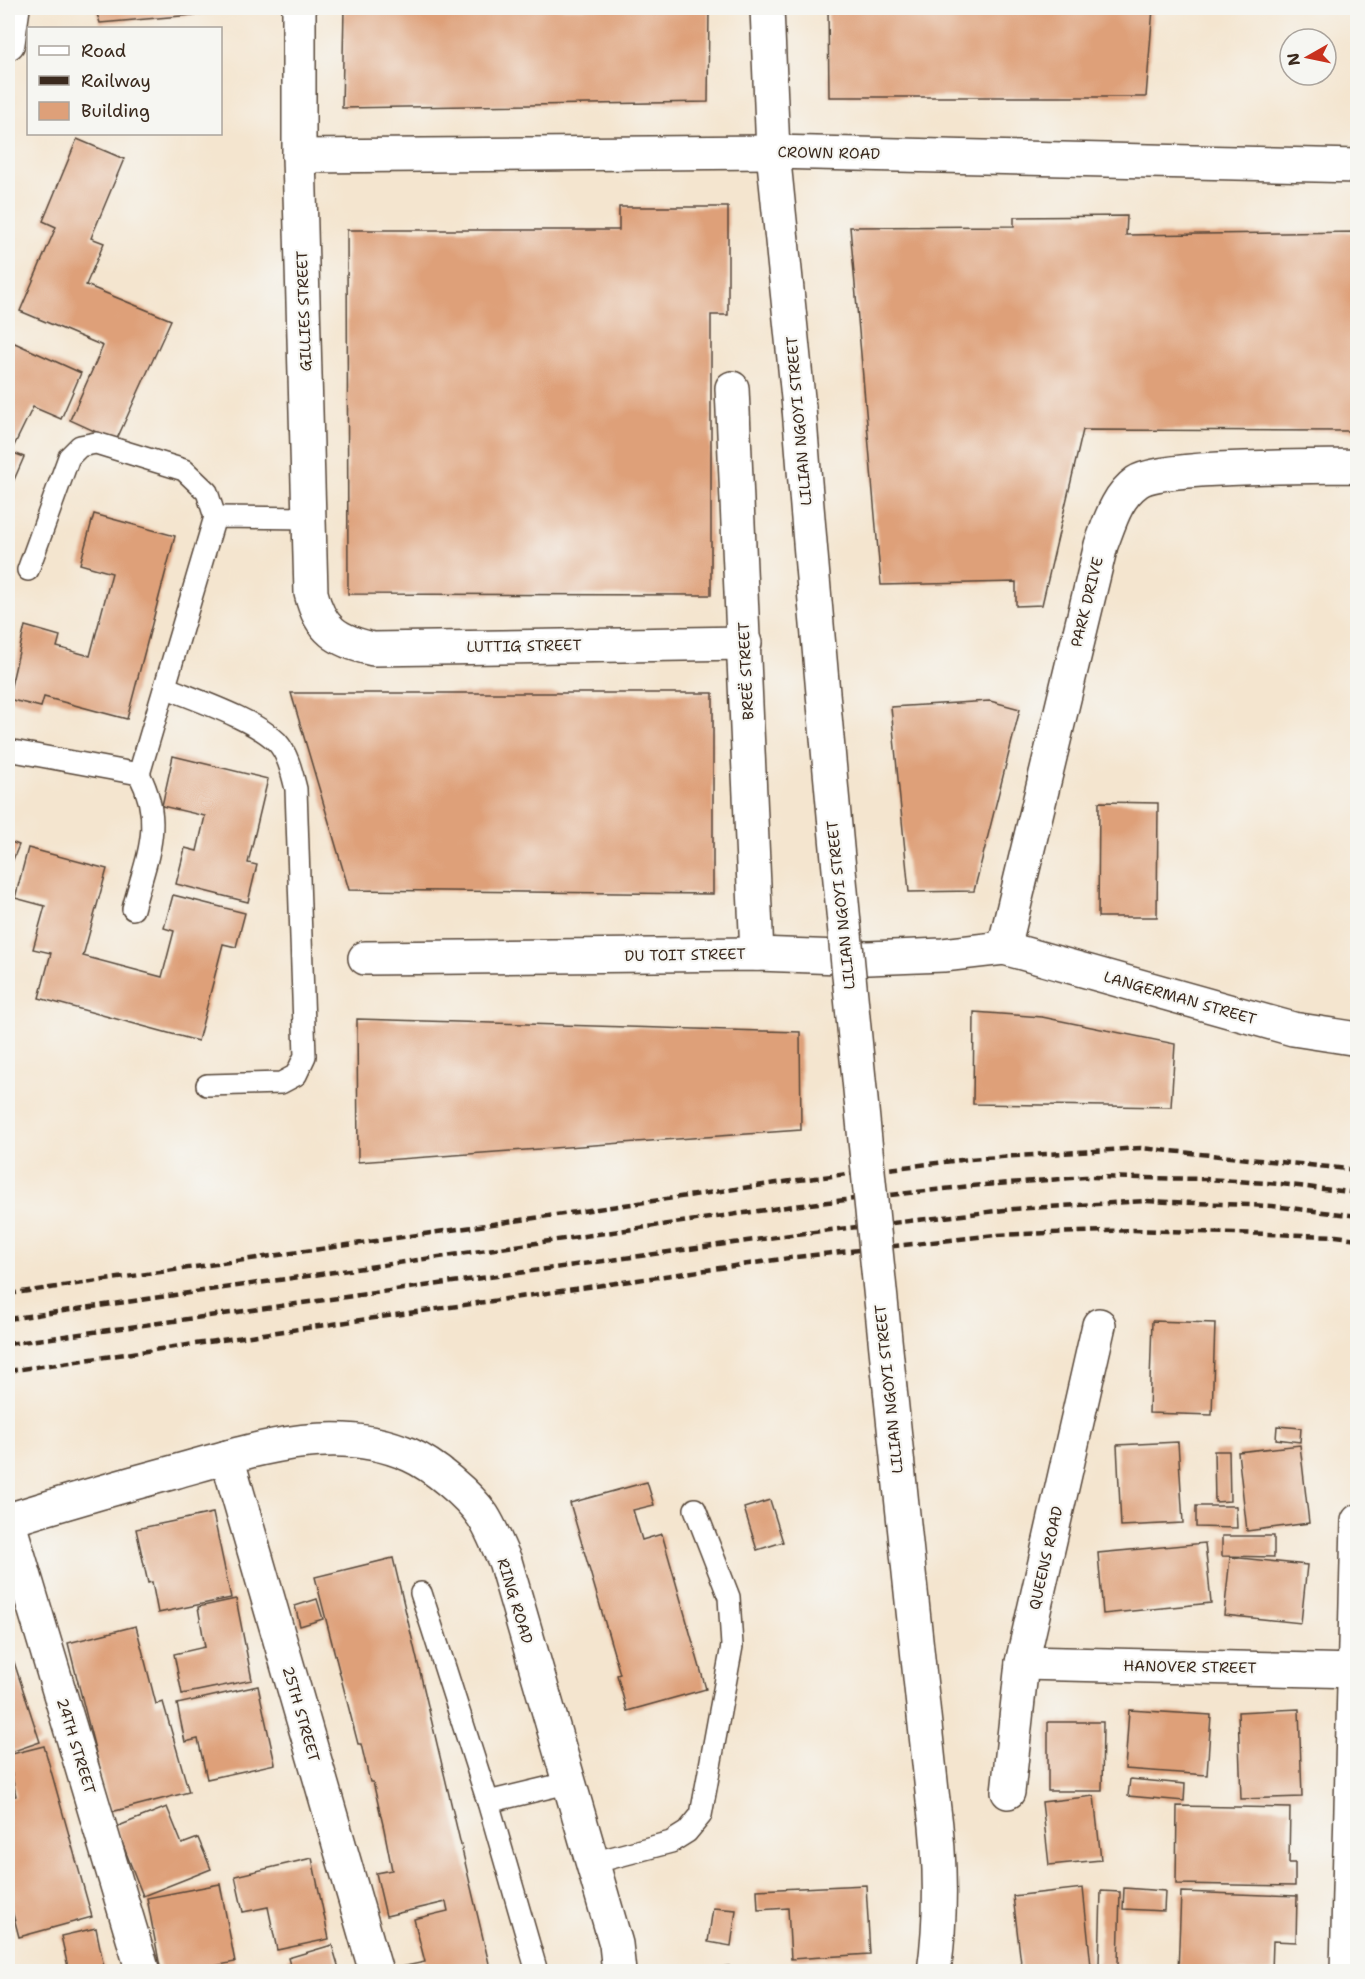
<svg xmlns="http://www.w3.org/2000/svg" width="1365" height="1979" font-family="'Shantell Sans',sans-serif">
  <rect width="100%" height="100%" fill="#f6f6f2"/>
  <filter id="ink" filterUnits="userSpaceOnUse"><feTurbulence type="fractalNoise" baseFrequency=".0167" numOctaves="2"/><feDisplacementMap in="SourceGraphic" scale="12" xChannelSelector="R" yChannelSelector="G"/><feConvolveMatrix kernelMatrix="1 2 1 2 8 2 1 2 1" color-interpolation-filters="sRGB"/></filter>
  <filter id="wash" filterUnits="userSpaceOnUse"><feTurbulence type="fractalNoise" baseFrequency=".008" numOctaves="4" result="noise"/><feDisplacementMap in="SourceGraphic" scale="24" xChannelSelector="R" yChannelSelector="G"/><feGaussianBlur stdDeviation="1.35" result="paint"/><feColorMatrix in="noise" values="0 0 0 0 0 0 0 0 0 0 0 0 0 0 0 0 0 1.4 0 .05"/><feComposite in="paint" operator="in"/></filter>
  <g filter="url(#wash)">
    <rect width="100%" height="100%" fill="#f4e5cf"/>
    <g id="blocks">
      <g fill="#dea079">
        <polygon points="95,8 262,8 262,9 100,23"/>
        <polygon points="344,8 709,8 708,102 342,108"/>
        <polygon points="828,8 1153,8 1146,97 829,97"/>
        <polygon points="77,139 124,159 91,238 104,243 86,285 171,320 116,441 70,420 103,346 20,311 56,227 43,221"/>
        <polygon points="619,207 728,207 728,315 711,315 711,595 348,594 347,230 619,230"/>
        <polygon points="1127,216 1126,235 1358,232 1358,431 1083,430 1042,605 1016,606 1016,582 881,585 850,227 1014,226 1014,217"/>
        <polygon points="8,340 81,373 61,419 33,407 11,452 24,457 10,489 8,488"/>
        <polygon points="94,514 175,536 127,719 44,697 41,707 8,699 25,626 60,636 57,647 90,656 112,573 80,564"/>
        <polygon points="8,623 13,624 8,643"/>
        <polygon points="291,693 713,693 713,894 349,890"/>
        <polygon points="990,701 1020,709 974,891 909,892 891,707"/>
        <polygon points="173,756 268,779 248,863 257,865 248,902 176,884 185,848 197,851 205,816 162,806"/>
        <polygon points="1099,802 1158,803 1157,917 1098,917"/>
        <polygon points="8,841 19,845 8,872"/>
        <polygon points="28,848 107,869 83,956 162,977 174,931 164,928 173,895 245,913 236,947 223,944 198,1041 39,998 51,953 33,949 45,906 15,898"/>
        <polygon points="974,1012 1042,1017 1175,1044 1171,1107 973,1104"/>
        <polygon points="357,1019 800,1032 801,1130 358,1162"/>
        <polygon points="1152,1321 1215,1323 1212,1415 1149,1413"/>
        <polygon points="1277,1426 1301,1428 1300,1442 1276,1439"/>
        <polygon points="1178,1442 1183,1523 1121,1526 1117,1445"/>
        <polygon points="1300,1445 1309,1523 1247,1531 1238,1452"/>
        <polygon points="1214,1451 1229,1451 1230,1501 1215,1502"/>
        <polygon points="647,1482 654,1505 633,1510 642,1540 662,1534 706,1689 627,1711 617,1675 620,1674 570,1503"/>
        <polygon points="770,1500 783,1542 757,1550 744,1508"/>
        <polygon points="1196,1506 1236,1506 1237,1528 1196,1527"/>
        <polygon points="213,1513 231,1598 158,1613 152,1582 148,1583 136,1529"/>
        <polygon points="1222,1536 1274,1536 1274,1557 1222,1556"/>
        <polygon points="1205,1543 1211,1603 1103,1614 1098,1553"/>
        <polygon points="1230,1557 1307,1565 1301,1623 1224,1615"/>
        <polygon points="393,1558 491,1972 402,1972 401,1967 425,1962 414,1919 448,1911 446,1902 386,1916 376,1873 392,1870 384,1829 373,1782 370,1782 361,1744 358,1744 315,1577"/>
        <polygon points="236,1599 252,1680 182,1694 174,1654 205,1647 198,1607"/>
        <polygon points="317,1599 323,1619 300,1626 295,1606"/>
        <polygon points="136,1626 156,1704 163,1702 189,1792 111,1812 68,1643"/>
        <polygon points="14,1662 40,1742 8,1753 8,1664"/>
        <polygon points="258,1686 275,1764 207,1779 198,1739 185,1742 177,1704"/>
        <polygon points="1299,1709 1302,1797 1241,1799 1238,1712"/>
        <polygon points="1129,1710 1211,1715 1207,1775 1125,1769"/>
        <polygon points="1048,1722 1103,1722 1102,1791 1048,1791"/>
        <polygon points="44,1746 92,1917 19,1937 8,1895 8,1798 16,1796 8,1755"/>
        <polygon points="1130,1779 1185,1784 1184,1801 1128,1796"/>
        <polygon points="1094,1796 1101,1860 1049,1865 1042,1802"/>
        <polygon points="1177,1806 1290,1808 1289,1863 1295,1863 1295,1886 1176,1884"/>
        <polygon points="167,1807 182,1844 198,1838 211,1869 143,1896 116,1827"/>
        <polygon points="312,1858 329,1939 277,1950 268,1907 243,1912 235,1876"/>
        <polygon points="220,1884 235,1962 185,1972 161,1972 147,1898"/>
        <polygon points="866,1885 870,1954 791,1959 788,1908 758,1910 757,1890"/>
        <polygon points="1083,1888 1091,1966 1022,1972 1013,1896"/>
        <polygon points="1124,1888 1165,1891 1164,1911 1123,1909"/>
        <polygon points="1101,1891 1120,1892 1118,1965 1099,1965"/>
        <polygon points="1181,1892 1297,1896 1296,1942 1273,1941 1272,1972 1178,1972"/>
        <polygon points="713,1908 736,1910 731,1946 708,1942"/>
        <polygon points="96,1928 105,1972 53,1972 68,1967 61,1936"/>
        <polygon points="332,1945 340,1972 292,1972 288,1958"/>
        <polygon points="729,1966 730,1972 697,1972 697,1970"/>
      </g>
    </g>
  </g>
  <g filter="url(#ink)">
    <use href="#blocks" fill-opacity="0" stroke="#574639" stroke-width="1.5"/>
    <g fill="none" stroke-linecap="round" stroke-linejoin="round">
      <g stroke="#574639" stroke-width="24">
        <g id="service">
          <polyline points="28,570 69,457 80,446 96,443 184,470 207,492 215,517"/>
          <path d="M165,687C196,700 254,719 277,742C288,754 292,773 296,789L305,1056L296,1075L281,1083L207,1085"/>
          <polyline points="8,750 139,774 215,517 309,518"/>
          <path d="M133,909C146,858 165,824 139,774"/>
          <polyline points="421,1593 488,1802 537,1972"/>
          <polyline points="488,1802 567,1783"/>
          <polyline points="592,1863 671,1842 687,1832 701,1815 732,1646 729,1597 695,1509"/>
        </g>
      </g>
      <g stroke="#574639" stroke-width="36">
        <g id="minor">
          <path d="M299,8V156L311,593C320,630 337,641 373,649L745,643"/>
          <polyline points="299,156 773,152 1358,166"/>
          <polyline points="732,388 757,954"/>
          <path d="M1004,948L1101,545C1110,522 1116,497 1137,482C1161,465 1319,467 1358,466"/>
          <polyline points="365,958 757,954 868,958 943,955 1004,948 1293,1029 1358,1039"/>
          <polyline points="227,1457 376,1972"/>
          <path d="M8,1520C63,1503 118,1487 174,1472C249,1451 335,1421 410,1455C433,1465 469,1495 483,1516C492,1530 498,1547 505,1561L616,1944L619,1972"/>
          <polyline points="8,1520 143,1972"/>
          <polyline points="1022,1663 1358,1671"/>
          <polyline points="1008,1792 1022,1663 1099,1325"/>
          <polyline points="1347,1972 1358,1521"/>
        </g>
      </g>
      <g stroke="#574639" stroke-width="36">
        <g id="tertiary">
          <polyline points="767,8 773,152 799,408"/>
          <polyline points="8,43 13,8"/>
          <path d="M933,1801C941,1859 942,1914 934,1972"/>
        </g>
      </g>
      <use href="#service" stroke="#fff" stroke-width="21"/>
      <use href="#minor" stroke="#fff" stroke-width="33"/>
      <use href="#tertiary" stroke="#fff" stroke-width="33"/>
      <g stroke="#3b2a1e" stroke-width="4.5" stroke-dasharray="9 4.5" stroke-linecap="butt">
        <polyline points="8,1294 791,1181 969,1159 1141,1148 1358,1170"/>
        <polyline points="8,1319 793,1206 971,1186 1085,1177 1206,1179 1281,1184 1358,1193"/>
        <polyline points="8,1344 805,1233 1014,1209 1145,1201 1272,1206 1358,1216"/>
        <polyline points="8,1371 796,1257 995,1235 1133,1230 1336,1236 1358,1239"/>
      </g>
      <g stroke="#574639" stroke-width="36" stroke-linecap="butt">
        <path id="tertiary-bridge" d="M799,408C836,873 884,1337 933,1801"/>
      </g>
      <use href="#tertiary-bridge" stroke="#fff" stroke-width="33"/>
    </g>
  </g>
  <g text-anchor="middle" stroke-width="4.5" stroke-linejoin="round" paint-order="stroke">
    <g font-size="15" fill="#3b2a1e" stroke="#f6f6f2">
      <text transform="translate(829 153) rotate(1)" y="5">CROWN ROAD</text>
      <text transform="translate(304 311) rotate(-92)" y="5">GILLIES STREET</text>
      <text transform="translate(799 421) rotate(-95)" y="5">LILIAN NGOYI STREET</text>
      <text transform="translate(1087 602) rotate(-76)" y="5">PARK DRIVE</text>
      <text transform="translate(524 646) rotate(-1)" y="5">LUTTIG STREET</text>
      <text transform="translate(746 671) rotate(-93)" y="5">BREË STREET</text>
      <text transform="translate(841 905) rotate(-96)" y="5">LILIAN NGOYI STREET</text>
      <text transform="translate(685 955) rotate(-1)" y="5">DU TOIT STREET</text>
      <text transform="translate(1180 998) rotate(16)" y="5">LANGERMAN STREET</text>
      <text transform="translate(889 1389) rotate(-96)" y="5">LILIAN NGOYI STREET</text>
      <text transform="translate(1046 1558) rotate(-77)" y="5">QUEENS ROAD</text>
      <text transform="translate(515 1601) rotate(73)" y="5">RING ROAD</text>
      <text transform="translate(1190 1667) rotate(1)" y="5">HANOVER STREET</text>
      <text transform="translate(301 1714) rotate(74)" y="5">25TH STREET</text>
      <text transform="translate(76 1746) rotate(73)" y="5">24TH STREET</text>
    </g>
  </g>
  <rect width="1365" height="1979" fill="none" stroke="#f6f6f2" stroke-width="30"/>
  <rect x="27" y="27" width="195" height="108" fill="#f6f6f2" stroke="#aba49d" stroke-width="1.5"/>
  <rect x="39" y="46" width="30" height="9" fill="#ffffff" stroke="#aba49d" stroke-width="1.5"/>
  <text x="81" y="57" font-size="18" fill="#3b2a1e">Road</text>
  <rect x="39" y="76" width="30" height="9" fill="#3b2a1e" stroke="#aba49d" stroke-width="1.5"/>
  <text x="81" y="87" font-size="18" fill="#3b2a1e">Railway</text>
  <rect x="39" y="102" width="30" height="18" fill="#dea079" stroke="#aba49d" stroke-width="1.5"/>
  <text x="81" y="117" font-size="18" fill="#3b2a1e">Building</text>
  <g transform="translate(1308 57) rotate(261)"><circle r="28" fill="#f6f6f2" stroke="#aba49d" stroke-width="1.5"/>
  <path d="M0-4.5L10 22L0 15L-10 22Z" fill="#c8321e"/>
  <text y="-9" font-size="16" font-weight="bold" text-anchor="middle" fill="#3b2a1e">N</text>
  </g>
</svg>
